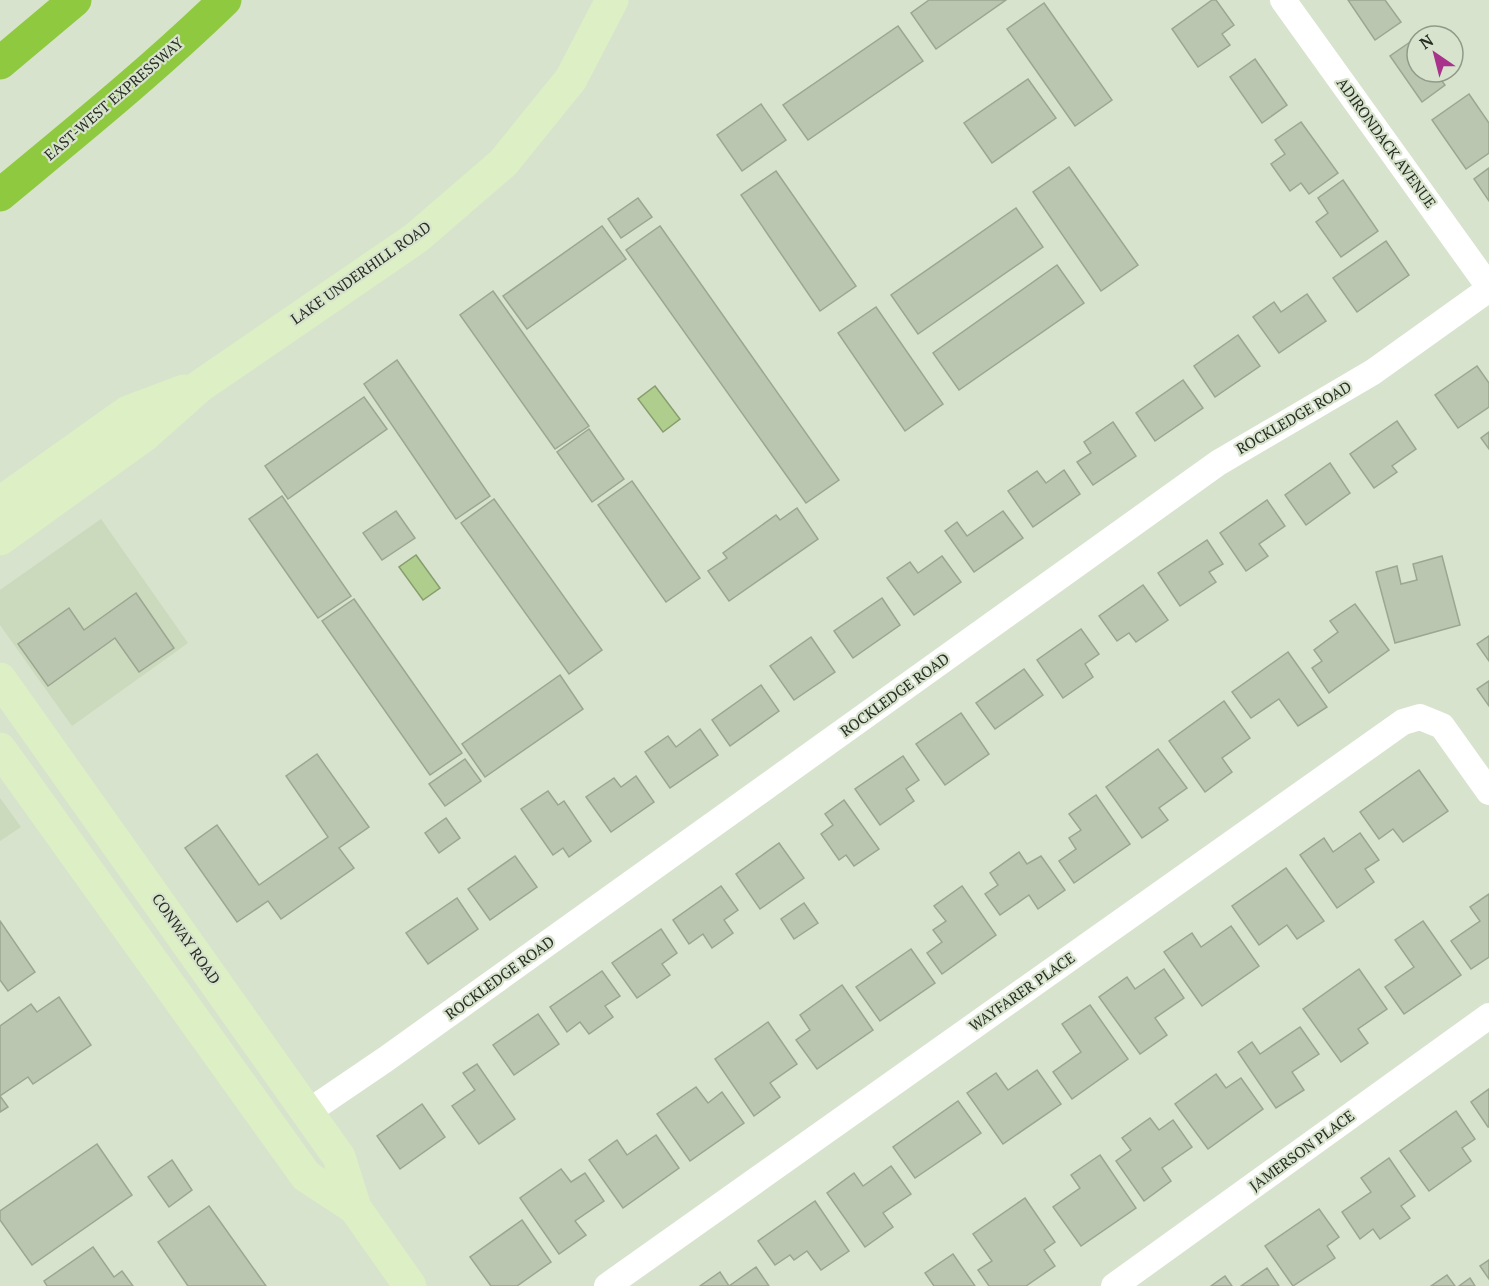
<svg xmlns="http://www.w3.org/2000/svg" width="1489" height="1286" font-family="'PT Serif',serif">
  <rect width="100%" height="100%" fill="#d7e3cc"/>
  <g fill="#cbd9bc">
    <polygon points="101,519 188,643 72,726 0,625 0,590"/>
    <polygon points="0,798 21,827 0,841"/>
  </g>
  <g fill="#afce8e" stroke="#869e6e" stroke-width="1.5">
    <polygon points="655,386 680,419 663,432 638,399"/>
    <polygon points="416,555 440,588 423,600 399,567"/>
  </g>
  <g fill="#bac6af" stroke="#9ca791" stroke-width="1.5">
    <polygon points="929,0 1006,0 936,49 911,13"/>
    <polygon points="1212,0 1216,0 1234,25 1222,34 1230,45 1198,67 1172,29"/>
    <polygon points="1348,0 1385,0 1401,22 1375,40"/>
    <polygon points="1044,3 1112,100 1075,126 1007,29"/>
    <polygon points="898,26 923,61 808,140 783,105"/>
    <polygon points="1413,40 1417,46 1417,72 1435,72 1445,85 1422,102 1390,56"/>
    <polygon points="1255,59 1287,105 1262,123 1230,77"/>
    <polygon points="1028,79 1056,118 992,163 964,123"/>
    <polygon points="1469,94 1489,123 1489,153 1466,169 1432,120"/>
    <polygon points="761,104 786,140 742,171 717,135"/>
    <polygon points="1301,122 1338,173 1309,194 1301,183 1290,191 1271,164 1285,154 1275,140"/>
    <polygon points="1069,167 1138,265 1101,291 1033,192"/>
    <polygon points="1489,168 1489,201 1474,179"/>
    <polygon points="776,171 856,286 820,311 741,195"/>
    <polygon points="1343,180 1378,231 1341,257 1316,222 1328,213 1318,198"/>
    <polygon points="638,198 652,217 621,238 608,219"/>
    <polygon points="1016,208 1043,247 918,334 891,295"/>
    <polygon points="602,226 626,259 527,329 503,296"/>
    <polygon points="660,226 839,480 806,503 626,250"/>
    <polygon points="1386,241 1409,275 1357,312 1333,278"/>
    <polygon points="1057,265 1084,303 959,390 933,353"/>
    <polygon points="493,291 589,426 555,449 460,315"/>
    <polygon points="1307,294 1326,321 1279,353 1253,317 1274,302 1281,312"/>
    <polygon points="876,307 943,404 905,431 838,333"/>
    <polygon points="1238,335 1260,366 1215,397 1194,366"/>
    <polygon points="397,360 490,496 456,519 364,384"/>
    <polygon points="1477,366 1489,383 1489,407 1458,428 1435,395"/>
    <polygon points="1183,380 1203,408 1155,441 1136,413"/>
    <polygon points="364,397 387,429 288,499 265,466"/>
    <polygon points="1397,421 1416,449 1392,466 1397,472 1374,488 1350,454"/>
    <polygon points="1113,422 1136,456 1093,485 1077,462 1091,453 1084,442"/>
    <polygon points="589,429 624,479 592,502 557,452"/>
    <polygon points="1489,432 1489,449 1481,438"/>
    <polygon points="1330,463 1350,493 1306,525 1285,495"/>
    <polygon points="1064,470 1080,494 1033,527 1008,491 1037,471 1046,483"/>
    <polygon points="632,481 700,578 666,602 598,505"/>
    <polygon points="282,496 351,596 318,618 249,519"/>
    <polygon points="494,499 602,650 569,674 461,523"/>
    <polygon points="1267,500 1285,526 1259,544 1268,556 1246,571 1220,533"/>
    <polygon points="797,508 818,539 729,601 708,571 727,558 723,553 776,515 780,520"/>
    <polygon points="396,511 415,538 382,560 363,533"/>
    <polygon points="1003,511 1023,538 974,572 945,531 957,522 967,536"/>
    <polygon points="1207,540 1223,564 1209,572 1216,582 1180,606 1158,573"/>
    <polygon points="942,556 961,582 914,615 887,578 910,562 918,573"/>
    <polygon points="1442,556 1460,625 1395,643 1376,572 1397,566 1401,584 1417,580 1413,564"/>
    <polygon points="1143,585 1168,620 1136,642 1129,633 1117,641 1099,616"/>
    <polygon points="136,593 174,648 139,672 115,638 48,686 18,644 69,608 84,630"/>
    <polygon points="882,598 900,625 853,658 834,631"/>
    <polygon points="354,599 462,753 430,775 322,621"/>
    <polygon points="1355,604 1389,650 1329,693 1312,668 1322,661 1314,650 1338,632 1330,621"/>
    <polygon points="1081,629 1099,654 1085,664 1093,677 1063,698 1037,660"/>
    <polygon points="1489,636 1489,661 1477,644"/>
    <polygon points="811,637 835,672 794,700 770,666"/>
    <polygon points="1288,652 1327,707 1298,726 1279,699 1251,718 1232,692"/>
    <polygon points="1024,669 1043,695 995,729 976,703"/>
    <polygon points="560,675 583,709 485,777 462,744"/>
    <polygon points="1489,681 1489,706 1477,689"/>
    <polygon points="761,685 779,711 730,746 712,720"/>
    <polygon points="1224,701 1250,738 1222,758 1232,772 1205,792 1169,741"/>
    <polygon points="961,713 989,754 945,785 916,744"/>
    <polygon points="700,729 718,755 670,788 645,752 668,736 676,747"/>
    <polygon points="1158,749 1187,788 1159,808 1168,820 1142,838 1106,787"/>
    <polygon points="317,754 369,827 339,848 354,868 281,919 268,901 237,922 185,848 217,825 259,885 328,837 286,776"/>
    <polygon points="903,756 919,780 906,789 914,801 880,825 855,789"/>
    <polygon points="465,759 481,781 445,806 429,784"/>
    <polygon points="1419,770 1448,811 1403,842 1393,829 1379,839 1360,812"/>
    <polygon points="636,776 654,802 611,832 586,797 614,778 621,787"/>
    <polygon points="548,791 558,805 564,801 591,841 569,857 563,848 553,855 521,809"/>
    <polygon points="1096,795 1130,844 1074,883 1059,861 1076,849 1069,838 1081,830 1069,814"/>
    <polygon points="844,800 879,849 854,866 846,855 839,860 821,834 833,825 825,814"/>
    <polygon points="446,818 460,838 439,853 425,833"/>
    <polygon points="1360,833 1379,860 1365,869 1374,882 1337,908 1300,855 1324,838 1333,852"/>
    <polygon points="779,843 804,878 760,909 736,874"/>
    <polygon points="1019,852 1027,864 1041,856 1065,890 1038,909 1029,895 1000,915 985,894 998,885 990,873"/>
    <polygon points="515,856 537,887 490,920 468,889"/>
    <polygon points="1286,868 1324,921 1297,939 1287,925 1259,945 1232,906"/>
    <polygon points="721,886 738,910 724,920 733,933 712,948 703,934 689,944 673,920"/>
    <polygon points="962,886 996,935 942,974 927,953 942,942 933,930 946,921 934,906"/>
    <polygon points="1489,894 1489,957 1471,969 1451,941 1480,921 1470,907"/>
    <polygon points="457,898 478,929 428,964 406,933"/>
    <polygon points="804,903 818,923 794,939 781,919"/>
    <polygon points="0,921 35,972 8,991 0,980"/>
    <polygon points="1423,921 1461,975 1404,1014 1385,987 1414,967 1395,940"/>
    <polygon points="1231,926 1259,966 1202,1006 1164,952 1192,933 1201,947"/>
    <polygon points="661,929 677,953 662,964 670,975 637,998 612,963"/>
    <polygon points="911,949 935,983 880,1021 856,987"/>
    <polygon points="1164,969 1184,998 1155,1018 1167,1035 1140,1054 1099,997 1127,977 1135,989"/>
    <polygon points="1359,969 1387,1009 1358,1029 1368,1043 1341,1062 1303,1009"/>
    <polygon points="602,971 620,996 605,1006 613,1017 589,1034 580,1022 567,1032 550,1007"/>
    <polygon points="842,985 873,1030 817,1069 796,1040 810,1030 800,1015"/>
    <polygon points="59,997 91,1045 33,1084 28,1077 0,1096 8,1107 0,1112 0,1026 31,1004 37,1012"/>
    <polygon points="1090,1005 1128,1059 1072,1099 1053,1072 1081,1052 1062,1024"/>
    <polygon points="538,1014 559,1044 514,1075 493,1045"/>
    <polygon points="768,1022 797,1064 770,1083 780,1097 754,1116 715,1059"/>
    <polygon points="1300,1027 1319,1054 1292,1072 1304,1090 1276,1108 1238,1052 1252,1042 1260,1054"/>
    <polygon points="477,1064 515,1119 479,1144 452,1106 475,1090 463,1073"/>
    <polygon points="1037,1070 1061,1104 1003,1144 967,1093 996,1073 1008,1090"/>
    <polygon points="1216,1074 1226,1088 1241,1078 1263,1109 1208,1149 1175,1104"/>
    <polygon points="696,1087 708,1103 722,1092 744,1123 690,1161 657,1114"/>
    <polygon points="1489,1089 1489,1127 1488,1127 1471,1102"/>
    <polygon points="958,1101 981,1133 915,1178 893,1147"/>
    <polygon points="422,1104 445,1137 400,1169 377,1136"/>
    <polygon points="1456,1111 1475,1139 1462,1148 1471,1161 1429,1191 1400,1151"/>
    <polygon points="1150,1118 1159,1130 1173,1120 1192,1147 1162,1168 1171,1181 1144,1201 1116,1161 1131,1150 1122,1138"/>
    <polygon points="656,1135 679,1168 623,1208 589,1160 617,1140 627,1155"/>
    <polygon points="97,1144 132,1195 32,1265 0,1220 0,1211"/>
    <polygon points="1100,1155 1136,1208 1081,1246 1053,1207 1080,1188 1071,1175"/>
    <polygon points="1389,1158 1415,1196 1401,1206 1410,1218 1380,1239 1373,1229 1360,1239 1342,1212 1371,1192 1361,1178"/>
    <polygon points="172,1160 192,1190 169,1207 148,1177"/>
    <polygon points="891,1166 911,1194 883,1213 893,1227 865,1247 827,1193 854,1173 863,1186"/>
    <polygon points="561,1169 571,1182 585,1173 604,1201 575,1221 586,1235 559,1254 520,1198"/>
    <polygon points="1025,1198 1055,1242 1044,1250 1055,1266 1026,1286 989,1286 978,1270 992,1261 973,1234"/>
    <polygon points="815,1201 849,1251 821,1270 807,1251 794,1260 790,1255 775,1265 758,1241"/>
    <polygon points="209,1206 266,1286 188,1286 158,1242"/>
    <polygon points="1319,1209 1339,1237 1327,1246 1335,1258 1293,1286 1265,1246"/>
    <polygon points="522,1220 551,1262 517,1286 491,1286 470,1257"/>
    <polygon points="93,1247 114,1277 122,1271 133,1286 47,1286 44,1281"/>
    <polygon points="953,1254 975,1286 934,1286 925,1273"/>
    <polygon points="1489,1260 1489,1279 1480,1266"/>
    <polygon points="756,1267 769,1286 700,1286 720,1272 729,1286"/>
    <polygon points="1267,1268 1279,1286 1241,1286"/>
    <polygon points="1447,1275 1455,1286 1431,1286"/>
    <polygon points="1225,1276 1232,1286 1211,1286"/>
    <polygon points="1470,1278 1475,1286 1459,1286"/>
  </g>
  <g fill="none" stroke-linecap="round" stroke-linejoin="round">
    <g stroke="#fff" stroke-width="26">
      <polyline points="1283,0 1489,287"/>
      <polyline points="308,1112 386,1059 1218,463 1373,372 1489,289"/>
      <polyline points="607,1286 1403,722 1420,717 1442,726 1489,792"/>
      <polyline points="1114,1286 1489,1016"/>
    </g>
    <g stroke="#ddefc5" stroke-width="33">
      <polyline points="0,503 128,412 184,391"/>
      <polyline points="0,539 146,434 200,386 416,238 503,163 571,79 612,0"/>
      <polyline points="0,679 339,1157 355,1208 410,1286"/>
      <polyline points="0,749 306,1176 355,1208"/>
    </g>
    <g stroke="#8fc93f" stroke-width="33">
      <polyline points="0,63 75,0"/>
      <path d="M0,195C76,132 154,69 225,0"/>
    </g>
  </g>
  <g text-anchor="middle" stroke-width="4.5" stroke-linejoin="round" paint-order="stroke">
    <g font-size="15" fill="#282d24" stroke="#d7e3cc">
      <text transform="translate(114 99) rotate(-41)" y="5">EAST-WEST EXPRESSWAY</text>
      <text transform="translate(1386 143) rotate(54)" y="5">ADIRONDACK AVENUE</text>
      <text transform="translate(361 273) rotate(-35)" y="5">LAKE UNDERHILL ROAD</text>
      <text transform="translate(1294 418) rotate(-30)" y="5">ROCKLEDGE ROAD</text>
      <text transform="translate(895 695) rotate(-36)" y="5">ROCKLEDGE ROAD</text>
      <text transform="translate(186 939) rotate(55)" y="5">CONWAY ROAD</text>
      <text transform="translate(500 978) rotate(-36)" y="5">ROCKLEDGE ROAD</text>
      <text transform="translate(1022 992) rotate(-35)" y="5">WAYFARER PLACE</text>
      <text transform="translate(1302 1151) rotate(-36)" y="5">JAMERSON PLACE</text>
    </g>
  </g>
  <g transform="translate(1435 54) rotate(325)"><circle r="28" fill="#d7e3cc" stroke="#919a89" stroke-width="1.5"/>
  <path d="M0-4.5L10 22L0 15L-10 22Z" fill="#a9338b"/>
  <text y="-9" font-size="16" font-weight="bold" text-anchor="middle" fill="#282d24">N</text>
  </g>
</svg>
